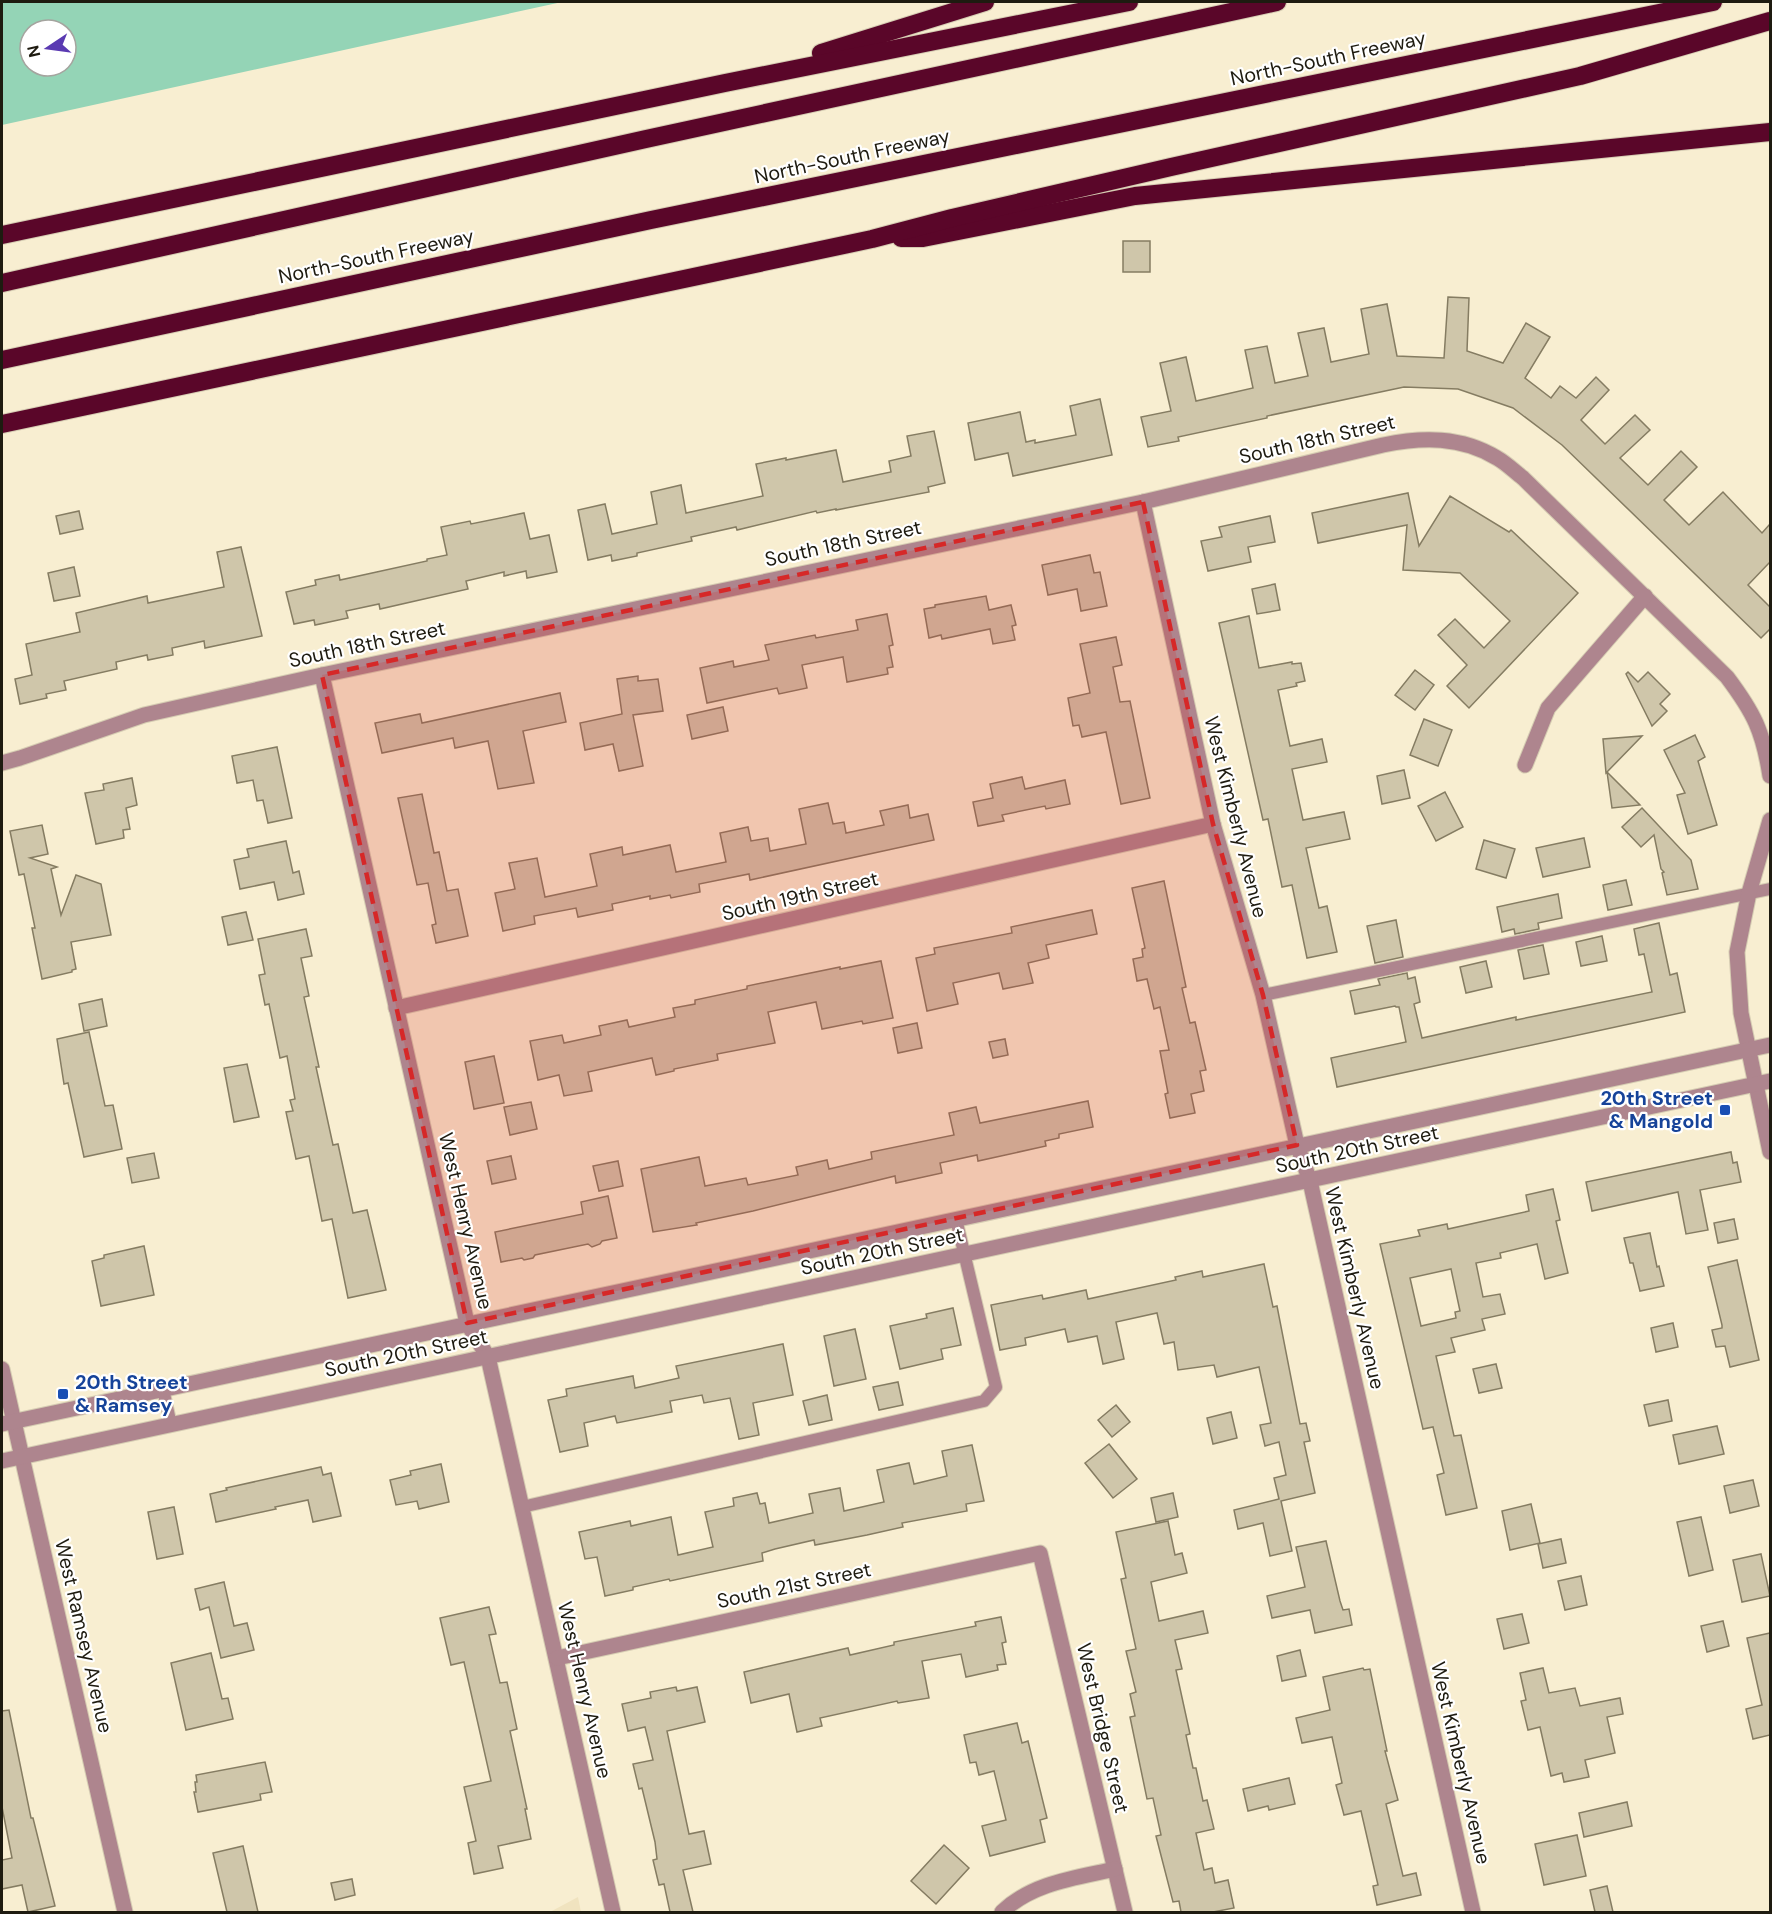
<svg xmlns="http://www.w3.org/2000/svg" width="1772" height="1914" font-family="'DM Sans',sans-serif">
  <rect width="100%" height="100%" fill="#f8eed1"/>
  <polygon fill="#f0e3bf" points="578,1897 581,1912 550,1912"/>
  <path fill="#94d4b6" fill-rule="evenodd" d="M2,2H562L2,125ZM30,30H66V66H30Z"/>
  <g fill="#cfc6aa" stroke="#857c62" stroke-width="1.5" fill-rule="evenodd">
    <rect x="1123" y="241" width="27" height="31"/>
    <polygon points="1448,297 1469,298 1467,351 1503,363 1526,323 1550,337 1525,378 1551,398 1560,386 1576,398 1596,377 1609,390 1581,420 1605,444 1635,415 1650,430 1620,458 1648,485 1681,451 1697,467 1664,500 1689,525 1723,492 1762,533 1770,524 1770,562 1748,585 1770,607 1770,629 1761,638 1562,445 1513,408 1458,389 1404,387 1267,416 1267,418 1178,437 1179,441 1148,447 1141,417 1171,411 1160,363 1186,357 1196,401 1253,388 1245,350 1267,346 1275,383 1308,376 1298,333 1324,328 1331,362 1369,354 1361,309 1387,304 1397,356 1444,358"/>
    <polygon points="1100,399 1112,455 1013,476 1008,453 975,460 968,423 1020,412 1026,442 1035,440 1035,443 1076,435 1070,406"/>
    <polygon points="934,431 945,483 928,487 929,492 836,510 836,509 817,513 816,511 737,530 736,527 691,537 692,541 637,553 637,556 612,561 611,555 588,560 578,510 605,504 612,534 657,524 651,492 681,485 686,513 763,496 756,464 786,458 786,460 836,450 843,482 891,472 889,461 911,456 907,436"/>
    <polygon points="1408,493 1419,546 1450,496 1509,532 1511,530 1578,593 1469,708 1447,686 1467,665 1438,635 1455,619 1484,648 1510,621 1460,573 1403,570 1407,525 1318,543 1312,513"/>
    <polygon points="79,511 83,529 60,534 56,516"/>
    <polygon points="524,513 530,539 549,535 557,572 527,578 526,571 504,576 504,572 466,581 468,589 380,609 379,604 346,611 348,618 315,625 314,620 294,624 286,592 316,585 315,580 339,575 340,580 427,561 427,559 447,555 441,527 470,521 471,524"/>
    <polygon points="1270,516 1275,542 1248,547 1251,562 1208,571 1201,541 1222,537 1219,527"/>
    <polygon points="241,547 262,636 205,648 204,641 172,648 173,655 148,660 147,655 116,662 117,669 64,681 66,690 46,694 47,698 20,704 15,679 32,675 26,644 80,632 76,613 147,596 148,603 224,587 217,552"/>
    <polygon points="1090,555 1094,573 1100,572 1107,606 1081,611 1077,589 1048,595 1042,565"/>
    <polygon points="74,567 80,596 54,601 48,573"/>
    <polygon points="1275,584 1280,610 1257,614 1252,589"/>
    <polygon points="986,596 989,610 1011,605 1016,625 1012,626 1015,640 993,644 990,629 942,639 941,635 929,638 924,609 935,607 935,605"/>
    <polygon points="887,614 893,645 889,646 893,667 887,668 888,674 847,682 843,657 802,665 807,688 779,694 777,688 707,703 700,668 733,661 734,667 769,660 765,645 815,635 816,638 858,630 856,620"/>
    <polygon points="1249,616 1259,668 1292,662 1292,664 1301,663 1305,681 1296,683 1297,686 1278,690 1290,746 1322,739 1327,762 1292,769 1303,820 1344,812 1350,839 1306,848 1319,908 1327,906 1337,952 1307,958 1292,885 1282,887 1268,819 1263,820 1219,623"/>
    <polygon points="1116,637 1122,665 1113,667 1120,702 1130,701 1150,798 1121,804 1106,732 1082,737 1079,725 1073,726 1068,698 1090,693 1080,644"/>
    <polygon points="1415,670 1434,685 1415,710 1395,695"/>
    <polygon points="1628,672 1638,682 1648,672 1670,694 1660,704 1667,711 1652,726 1626,674"/>
    <polygon points="638,676 638,681 658,679 663,711 633,715 643,766 619,771 613,744 585,750 580,723 622,714 617,679"/>
    <polygon points="560,693 566,722 523,731 534,783 498,789 488,741 455,748 453,738 382,753 375,723 420,714 422,723"/>
    <polygon points="723,707 728,731 692,739 687,715"/>
    <polygon points="1424,719 1452,730 1438,766 1410,755"/>
    <polygon points="1695,735 1705,757 1698,761 1717,825 1688,834 1677,795 1685,793 1664,750"/>
    <polygon points="1642,736 1607,772 1640,805 1612,808 1607,772 1606,773 1603,739"/>
    <polygon points="277,747 292,818 268,823 263,800 257,801 253,780 237,783 232,756"/>
    <polygon points="1404,770 1410,798 1382,804 1377,776"/>
    <polygon points="1022,777 1025,789 1065,780 1070,804 1046,809 1045,806 1002,815 1004,821 978,826 973,802 993,798 990,784"/>
    <polygon points="132,778 137,805 126,808 130,829 123,830 124,838 96,844 85,793 104,790 103,784"/>
    <polygon points="1445,792 1463,827 1436,841 1418,806"/>
    <polygon points="422,794 434,853 439,852 447,891 458,889 468,936 436,943 432,925 436,924 428,883 417,885 398,798"/>
    <polygon points="828,803 833,824 844,822 846,833 884,825 880,811 908,805 910,818 928,814 934,840 750,880 749,874 699,884 700,892 671,898 670,895 650,899 650,896 612,904 613,910 578,917 576,908 534,916 535,924 503,931 495,893 515,889 509,863 537,858 545,897 597,886 590,854 622,847 623,855 670,845 676,872 726,862 720,833 748,827 751,841 768,838 770,851 806,844 799,809"/>
    <polygon points="1642,808 1691,860 1698,889 1667,895 1662,873 1664,872 1661,869 1654,835 1641,847 1622,827"/>
    <polygon points="42,825 48,854 30,858 57,867 51,869 61,915 76,875 101,884 111,935 71,942 76,969 72,970 72,972 42,979 32,928 35,928 24,874 19,875 10,831"/>
    <polygon points="1584,838 1590,867 1543,877 1536,848"/>
    <polygon points="1484,840 1515,849 1506,878 1476,869"/>
    <polygon points="286,841 293,873 299,871 304,894 278,900 274,882 240,889 234,860 249,857 247,849"/>
    <polygon points="1626,880 1632,905 1608,910 1603,885"/>
    <polygon points="1164,881 1186,987 1182,988 1190,1023 1195,1022 1206,1070 1200,1071 1204,1091 1191,1094 1195,1113 1170,1118 1165,1094 1168,1093 1160,1051 1169,1050 1160,1007 1154,1009 1147,979 1137,981 1133,959 1143,957 1142,949 1145,948 1132,888"/>
    <polygon points="1558,894 1562,918 1538,923 1539,929 1515,934 1514,929 1502,932 1497,907"/>
    <polygon points="1092,910 1097,934 1046,945 1049,958 1028,963 1033,983 1003,989 999,973 953,983 958,1004 927,1011 916,958 935,954 934,948 1012,933 1011,927"/>
    <polygon points="246,912 253,940 228,945 222,917"/>
    <polygon points="1396,920 1403,957 1375,963 1367,926"/>
    <polygon points="1659,923 1670,975 1677,973 1685,1012 1337,1087 1331,1058 1406,1042 1399,1007 1396,1007 1395,1006 1355,1014 1350,991 1380,985 1378,979 1407,973 1408,979 1415,977 1420,1002 1414,1004 1422,1038 1516,1017 1516,1020 1652,992 1644,954 1639,955 1634,929"/>
    <polygon points="306,929 312,956 301,958 309,996 304,997 319,1067 316,1067 333,1145 338,1144 353,1213 367,1210 386,1290 348,1298 332,1219 322,1221 309,1156 296,1159 286,1112 293,1111 290,1100 295,1099 287,1056 280,1058 269,1004 265,1005 259,975 265,974 258,939"/>
    <polygon points="1602,936 1607,961 1581,966 1576,942"/>
    <polygon points="1543,945 1549,974 1524,979 1518,950"/>
    <polygon points="881,961 893,1018 863,1024 862,1021 822,1029 816,1002 768,1012 775,1043 717,1054 718,1060 674,1069 674,1071 656,1075 652,1058 588,1072 592,1091 564,1096 559,1075 538,1080 530,1041 562,1035 564,1043 601,1035 599,1026 627,1020 629,1027 675,1017 673,1008 695,1004 695,1000 747,989 747,986 840,967 840,969"/>
    <polygon points="1486,961 1492,987 1466,993 1460,967"/>
    <polygon points="102,999 107,1026 84,1031 79,1004"/>
    <polygon points="917,1023 922,1048 898,1053 893,1028"/>
    <polygon points="89,1032 105,1106 113,1105 122,1149 84,1157 68,1083 64,1084 57,1039"/>
    <polygon points="1005,1039 1008,1055 993,1058 989,1042"/>
    <polygon points="494,1056 504,1103 474,1109 465,1062"/>
    <polygon points="247,1064 259,1117 234,1122 224,1068"/>
    <polygon points="1088,1101 1093,1127 1059,1134 1059,1138 1045,1141 1046,1146 978,1161 977,1155 940,1163 942,1173 896,1183 895,1176 753,1211 696,1223 697,1225 653,1232 641,1169 699,1157 705,1186 746,1178 748,1185 798,1175 796,1167 827,1160 829,1169 872,1159 871,1152 954,1135 949,1113 976,1107 980,1123"/>
    <polygon points="531,1102 537,1129 510,1135 504,1107"/>
    <polygon points="1731,1152 1733,1163 1737,1162 1741,1182 1700,1190 1708,1230 1686,1234 1678,1192 1592,1211 1586,1182"/>
    <polygon points="154,1153 159,1178 132,1183 127,1158"/>
    <polygon points="511,1156 516,1179 492,1184 487,1161"/>
    <polygon points="618,1161 623,1186 599,1191 593,1166"/>
    <path d="M1553,1189L1560,1220L1556,1221L1568,1273L1545,1279L1537,1244L1500,1253L1501,1258L1476,1263L1483,1297L1500,1294L1505,1314L1482,1319L1485,1330L1451,1338L1455,1352L1436,1356L1454,1436L1461,1435L1477,1508L1446,1515L1437,1475L1444,1473L1433,1427L1423,1429L1380,1244L1420,1236L1418,1230L1447,1224L1448,1229L1529,1211L1526,1195ZM1451,1269L1460,1311L1455,1312L1456,1318L1421,1326L1410,1278Z"/>
    <polygon points="608,1196 617,1238 602,1241 600,1244 592,1247 588,1244 535,1255 533,1258 524,1260 522,1258 501,1262 495,1232 583,1214 581,1202"/>
    <polygon points="1734,1219 1738,1239 1718,1243 1714,1223"/>
    <polygon points="1650,1233 1657,1267 1659,1266 1664,1286 1640,1291 1633,1263 1630,1263 1624,1238"/>
    <polygon points="144,1246 154,1295 101,1306 92,1261 104,1258 104,1255"/>
    <polygon points="1737,1260 1759,1360 1730,1367 1725,1346 1716,1347 1712,1330 1722,1328 1722,1325 1708,1267"/>
    <polygon points="1264,1264 1273,1307 1277,1306 1300,1424 1306,1423 1310,1441 1304,1442 1315,1493 1281,1501 1292,1551 1270,1556 1263,1523 1238,1529 1234,1510 1279,1499 1274,1478 1286,1475 1279,1442 1265,1446 1260,1425 1271,1423 1259,1367 1217,1377 1214,1365 1178,1370 1174,1342 1164,1344 1157,1313 1116,1322 1124,1359 1103,1364 1097,1336 1068,1342 1065,1329 1025,1338 1026,1345 1000,1350 991,1305 1042,1295 1043,1299 1086,1290 1088,1299 1176,1280 1175,1277 1202,1271 1203,1277"/>
    <polygon points="953,1308 961,1345 941,1349 943,1359 900,1369 890,1326 927,1318 926,1314"/>
    <polygon points="1673,1323 1678,1347 1656,1352 1651,1328"/>
    <polygon points="855,1329 866,1379 834,1386 824,1336"/>
    <polygon points="783,1344 793,1395 753,1403 759,1435 739,1439 730,1398 704,1403 702,1395 670,1401 672,1412 617,1423 615,1416 584,1423 588,1446 560,1452 548,1400 567,1396 566,1389 633,1376 635,1388 679,1378 676,1366"/>
    <polygon points="1496,1364 1502,1388 1479,1393 1473,1369"/>
    <polygon points="898,1382 903,1405 879,1410 873,1387"/>
    <polygon points="827,1395 832,1420 809,1425 803,1401"/>
    <polygon points="1668,1400 1672,1421 1649,1426 1644,1405"/>
    <polygon points="1116,1405 1130,1422 1112,1437 1098,1420"/>
    <polygon points="1231,1412 1237,1438 1213,1444 1207,1418"/>
    <polygon points="1717,1426 1724,1454 1679,1464 1673,1435"/>
    <polygon points="1109,1444 1137,1479 1113,1498 1085,1463"/>
    <polygon points="972,1445 984,1501 966,1504 967,1511 902,1523 903,1527 867,1535 815,1545 814,1540 775,1549 762,1553 763,1561 670,1581 669,1579 633,1587 633,1590 605,1596 597,1557 585,1559 579,1532 630,1521 631,1526 671,1517 678,1555 713,1547 705,1512 734,1506 733,1498 757,1493 760,1504 765,1503 769,1523 813,1513 809,1494 840,1488 844,1511 884,1502 877,1470 909,1463 914,1484 947,1476 942,1451"/>
    <polygon points="441,1464 449,1502 419,1509 417,1501 396,1505 390,1480 411,1475 410,1471"/>
    <polygon points="321,1467 323,1475 331,1473 341,1516 313,1522 308,1500 275,1507 276,1509 216,1522 210,1494 227,1490 226,1488"/>
    <polygon points="1753,1480 1759,1506 1730,1513 1724,1486"/>
    <polygon points="1173,1493 1178,1517 1156,1522 1151,1498"/>
    <polygon points="1531,1504 1540,1543 1510,1550 1502,1511"/>
    <polygon points="174,1507 183,1554 157,1559 148,1512"/>
    <polygon points="1701,1517 1713,1570 1689,1576 1677,1522"/>
    <polygon points="1168,1521 1175,1555 1182,1553 1187,1573 1151,1582 1159,1621 1203,1611 1208,1633 1175,1640 1182,1669 1176,1670 1190,1734 1186,1735 1193,1768 1196,1768 1203,1801 1207,1800 1214,1829 1196,1833 1204,1870 1212,1868 1215,1883 1228,1880 1234,1908 1213,1912 1181,1912 1179,1901 1173,1902 1156,1836 1161,1835 1153,1798 1147,1799 1130,1717 1135,1716 1130,1694 1136,1692 1126,1651 1136,1649 1121,1579 1126,1578 1116,1532"/>
    <polygon points="1561,1539 1566,1563 1543,1568 1538,1544"/>
    <polygon points="1326,1541 1340,1601 1343,1610 1349,1609 1352,1625 1315,1633 1310,1610 1272,1618 1267,1596 1305,1587 1296,1547"/>
    <polygon points="1761,1554 1770,1596 1742,1602 1733,1560"/>
    <polygon points="1581,1576 1587,1605 1565,1610 1558,1581"/>
    <polygon points="224,1582 234,1626 247,1623 254,1650 221,1658 209,1607 200,1610 195,1589"/>
    <polygon points="489,1607 496,1634 489,1635 500,1683 507,1682 517,1729 510,1731 527,1809 525,1809 531,1839 498,1846 503,1868 474,1874 468,1843 476,1841 464,1787 491,1781 464,1662 451,1665 440,1618"/>
    <polygon points="1522,1614 1529,1643 1504,1649 1497,1619"/>
    <polygon points="1001,1617 1006,1642 1002,1643 1006,1664 997,1665 998,1670 966,1677 961,1654 922,1661 929,1698 898,1703 897,1701 820,1718 822,1726 797,1732 789,1694 751,1703 744,1672 848,1648 850,1655 894,1645 894,1642 976,1626 975,1622"/>
    <polygon points="1723,1621 1729,1646 1707,1652 1701,1626"/>
    <polygon points="1770,1633 1770,1735 1753,1739 1746,1709 1762,1705 1747,1638"/>
    <polygon points="1300,1650 1306,1676 1282,1681 1277,1656"/>
    <polygon points="211,1653 222,1699 228,1698 233,1719 186,1730 171,1663"/>
    <polygon points="1363,1668 1364,1670 1370,1669 1387,1751 1385,1751 1398,1800 1386,1804 1403,1876 1416,1873 1421,1895 1377,1905 1373,1886 1378,1885 1361,1811 1344,1815 1336,1785 1342,1783 1332,1737 1302,1743 1296,1718 1330,1710 1323,1677"/>
    <polygon points="1543,1668 1549,1693 1575,1688 1580,1706 1620,1698 1623,1714 1607,1717 1615,1753 1585,1760 1589,1777 1564,1782 1562,1773 1551,1776 1540,1727 1528,1730 1521,1701 1526,1700 1520,1673"/>
    <polygon points="676,1687 677,1691 697,1687 705,1722 667,1731 689,1834 704,1831 711,1864 683,1870 693,1912 670,1912 664,1884 659,1885 653,1860 657,1859 655,1842 642,1788 639,1789 633,1764 653,1760 645,1727 628,1731 622,1704 651,1698 650,1692"/>
    <polygon points="9,1710 31,1818 33,1818 55,1906 28,1912 22,1885 2,1889 2,1860 12,1858 2,1807 2,1711"/>
    <polygon points="1017,1723 1022,1743 1028,1741 1047,1818 1040,1820 1045,1842 990,1856 982,1826 1006,1820 994,1771 979,1775 976,1762 970,1763 964,1735"/>
    <polygon points="265,1762 272,1792 260,1794 261,1800 198,1812 194,1792 196,1792 195,1782 197,1782 196,1775"/>
    <polygon points="1289,1778 1295,1804 1269,1810 1268,1806 1248,1811 1243,1789"/>
    <polygon points="1627,1802 1632,1826 1584,1837 1579,1813"/>
    <polygon points="1577,1835 1586,1876 1544,1885 1535,1844"/>
    <polygon points="944,1845 969,1868 936,1904 911,1881"/>
    <polygon points="243,1846 258,1912 227,1912 213,1853"/>
    <polygon points="352,1879 355,1895 335,1900 331,1883"/>
    <polygon points="1607,1886 1613,1912 1595,1912 1590,1890"/>
  </g>
  <g fill="none" stroke-linecap="round" stroke-linejoin="round">
    <g stroke="#d5ccb2" stroke-width="14">
      <g id="service">
        <polyline points="1263,995 1770,889"/>
        <polyline points="163,1389 171,1425"/>
        <polyline points="522,1507 984,1401 996,1387 956,1219"/>
      </g>
    </g>
    <g stroke="#d5ccb2" stroke-width="17">
      <g id="minor">
        <polyline points="1143,502 1213,824 1263,995 1297,1145 1310,1181 1473,1912"/>
        <polyline points="322,675 467,1323 488,1357 613,1912"/>
        <path d="M2,763L20,758L144,715L322,675L1143,502L1383,445C1422,437 1461,436 1497,458C1506,463 1514,471 1523,478L1727,677C1754,713 1763,731 1770,776"/>
        <polyline points="1525,765 1548,708 1645,596"/>
        <polyline points="1770,820 1749,893 1737,952 1741,1013 1770,1152"/>
        <polyline points="396,1008 1213,824"/>
        <polyline points="557,1658 1040,1553 1125,1912"/>
        <path d="M1002,1912C1032,1883 1075,1878 1115,1869"/>
      </g>
    </g>
    <g stroke="#d5ccb2" stroke-width="17">
      <g id="tertiary">
        <polyline points="2,1369 125,1912"/>
        <polyline points="2,1424 1770,1045"/>
        <polyline points="2,1461 1770,1081"/>
      </g>
    </g>
    <g stroke="#d5ccb2" stroke-width="20">
      <g id="motorway">
        <polyline points="821,53 985,2"/>
        <polyline points="2,235 725,83 1129,2"/>
        <polyline points="901,238 923,238 1135,196 1770,132"/>
        <polyline points="2,283 646,139 1277,2"/>
        <polyline points="2,360 651,220 1713,2"/>
        <polyline points="2,424 872,239 952,218 1171,167 1580,76 1770,21"/>
      </g>
    </g>
    <use href="#service" stroke="#ae858e" stroke-width="12"/>
    <use href="#minor" stroke="#ae858e" stroke-width="15"/>
    <use href="#tertiary" stroke="#ae858e" stroke-width="15"/>
    <use href="#motorway" stroke="#5a0629" stroke-width="18"/>
  </g>
  <path fill="#d62828" fill-opacity="0.2" stroke="#d62828" stroke-width="4.5" stroke-dasharray="12 8" stroke-linejoin="round" d="M1143,502L1213,824L1263,995L1297,1145L467,1323L322,675Z"/>
  <g fill="#1a4fb4" stroke="#fff" stroke-width="2">
    <rect x="1719" y="1104" width="12" height="12" rx="3"/>
    <rect x="57" y="1388" width="12" height="12" rx="3"/>
  </g>
  <g text-anchor="middle" stroke-width="4.5" stroke-linejoin="round" paint-order="stroke">
    <g font-size="20" fill="#1e1b10" stroke="#fff">
      <text transform="translate(1328 58) rotate(-12)" y="7">North-South Freeway</text>
      <text transform="translate(852 156) rotate(-12)" y="7">North-South Freeway</text>
      <text transform="translate(376 256) rotate(-12)" y="7">North-South Freeway</text>
      <text transform="translate(1317 439) rotate(-13)" y="7">South 18th Street</text>
      <text transform="translate(843 543) rotate(-12)" y="7">South 18th Street</text>
      <text transform="translate(367 644) rotate(-12)" y="7">South 18th Street</text>
      <text transform="translate(1236 817) rotate(76)" y="7">West Kimberly Avenue</text>
      <text transform="translate(800 896) rotate(-13)" y="7">South 19th Street</text>
      <text transform="translate(1357 1149) rotate(-12)" y="7">South 20th Street</text>
      <text transform="translate(466 1221) rotate(77)" y="7">West Henry Avenue</text>
      <text transform="translate(882 1251) rotate(-12)" y="7">South 20th Street</text>
      <text transform="translate(1355 1288) rotate(77)" y="7">West Kimberly Avenue</text>
      <text transform="translate(406 1353) rotate(-12)" y="7">South 20th Street</text>
      <text transform="translate(794 1585) rotate(-12)" y="7">South 21st Street</text>
      <text transform="translate(84 1636) rotate(77)" y="7">West Ramsey Avenue</text>
      <text transform="translate(585 1690) rotate(77)" y="7">West Henry Avenue</text>
      <text transform="translate(1103 1728) rotate(77)" y="7">West Bridge Street</text>
      <text transform="translate(1461 1763) rotate(77)" y="7">West Kimberly Avenue</text>
    </g>
    <g font-size="20" font-weight="bold" fill="#164399" stroke="#fff" text-anchor="end">
      <text x="1713" y="1105">20th Street<tspan x="1713" dy="23">&amp; Mangold</tspan></text>
      <text x="75" y="1389" text-anchor="start">20th Street<tspan x="75" dy="23">&amp; Ramsey</tspan></text>
    </g>
  </g>
  <rect width="1772" height="1914" fill="none" stroke="#1e1b10" stroke-width="6"/>
  <g transform="translate(48 48) rotate(257)"><circle r="28" fill="#ffffff" stroke="#a5a49f" stroke-width="1.5"/>
  <path d="M0-4.5L10 22L0 15L-10 22Z" fill="#5a3ab2"/>
  <text y="-9" font-size="16" font-weight="bold" text-anchor="middle" fill="#1e1b10">N</text>
  </g>
</svg>
